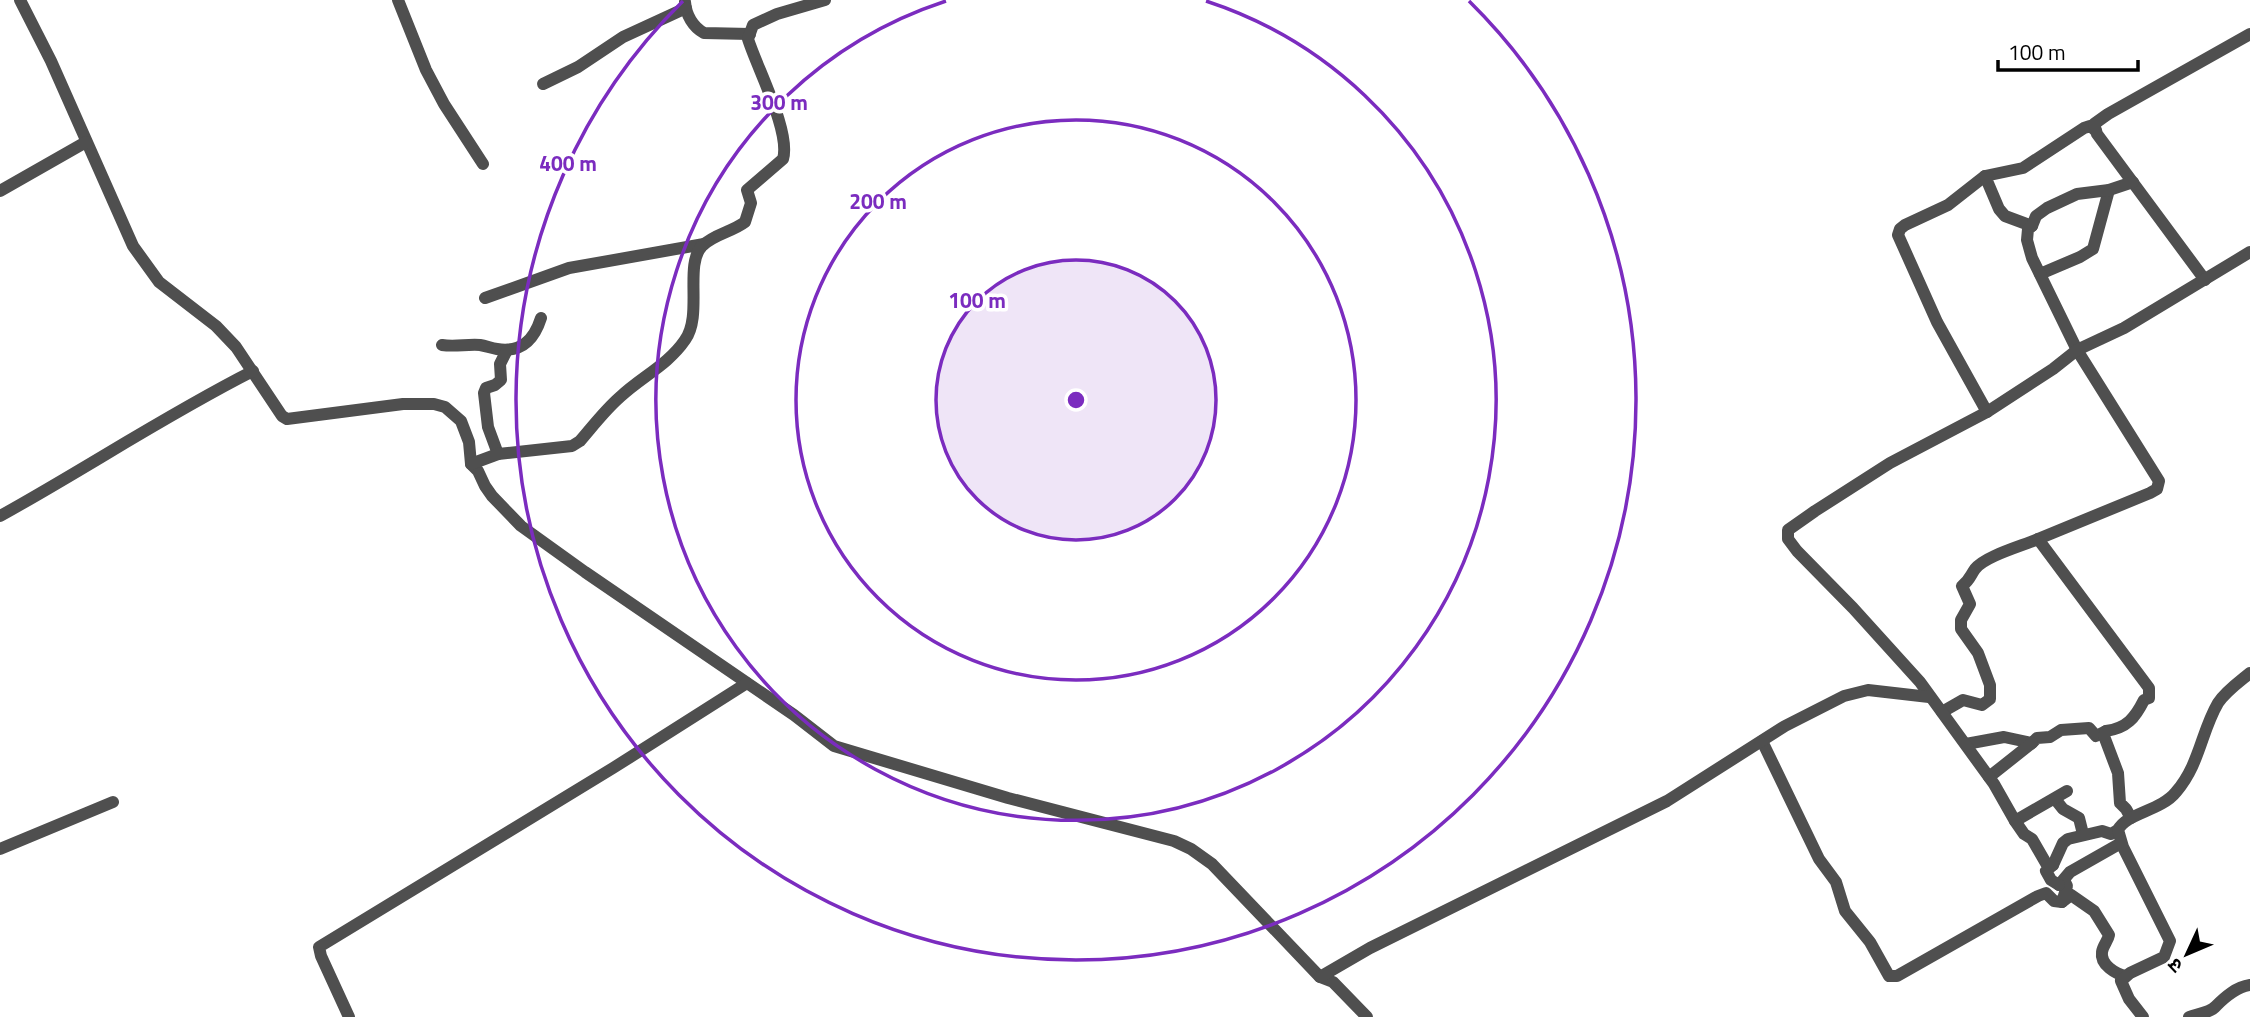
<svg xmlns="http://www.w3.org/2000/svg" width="2250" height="1017" font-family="'Titillium Web','Noto Sans Devanagari',sans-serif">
  <rect width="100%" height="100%" fill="#fff"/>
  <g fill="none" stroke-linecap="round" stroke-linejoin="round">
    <g stroke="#4f4f4f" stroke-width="12">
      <polyline points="20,0 51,61 133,246 159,282 216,326 236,347 282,416 287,419 403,404 434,404 445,407 461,421 469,442 471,464 478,471 485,486 492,496 521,526 585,572 794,715 834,746 1008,798 1174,841 1191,849 1212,864 1320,977 1333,982 1367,1017"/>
      <polyline points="398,0 426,70 444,104 483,164"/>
      <path d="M685,2C686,15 693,27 704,33L750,34"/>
      <polyline points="543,84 578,67 623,37 686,8"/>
      <polyline points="1985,176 1948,205 1905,225 1900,229 1898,235 1937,322 1987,412"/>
      <polyline points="0,191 86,142"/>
      <polyline points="2032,226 2005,216 1999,209 1985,176 2023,168 2084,128 2090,126 2096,131"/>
      <polyline points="2040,274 2080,257 2093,249 2109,190"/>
      <polyline points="2205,280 2097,134 2094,124 2108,114 2250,34"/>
      <polyline points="485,298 569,268 704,244"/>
      <path d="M442,345C455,347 467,344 480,345C486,346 491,348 497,349C521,353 534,340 541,318"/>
      <polyline points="498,454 488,427 484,393 486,388 495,385 501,380 500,364 507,350"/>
      <path d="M471,464L498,454L572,446L580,441C593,426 605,410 620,397C641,377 668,365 685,340C703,315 684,265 702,246C714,234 732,232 745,222L751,203L747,190L783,159C791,132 757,68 748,39L753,25L777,14L825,0"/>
      <path d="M0,516C85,469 166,415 253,371"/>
      <path d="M1942,712L1963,700L1982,705L1990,699V685L1978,653L1961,629V620L1970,604L1962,586C1970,580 1970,576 1975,569C1985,556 2022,546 2038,539"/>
      <polyline points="1762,741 1819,859 1836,882 1845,911 1870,942 1889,976 1897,976 2038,896 2046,893 2054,901 2062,902"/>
      <polyline points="1966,744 2004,737 2032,743 2037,738 2050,737 2061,730 2089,728 2096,736 2106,731"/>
      <polyline points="1989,777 2032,743"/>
      <polyline points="2055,799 2063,809 2079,818 2083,834"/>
      <path d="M2131,818L2126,809L2120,803L2118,773L2104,736L2106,731C2127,728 2135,718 2144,700L2149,698V688L2038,539L2150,493L2157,489L2159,481L2077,350L2032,258L2027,240L2028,229L2032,226L2036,216L2047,208L2077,194L2109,190L2133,182"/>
      <polyline points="2015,821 2067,791"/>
      <path d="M2121,843L2070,872L2059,885L2065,882L2067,886L2062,902L2071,895L2094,911L2109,935C2108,941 2103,945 2102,952C2100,965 2116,974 2126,976"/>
      <polyline points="0,849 113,802"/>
      <polyline points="2053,865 2063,843 2068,839 2102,831 2111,834 2118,830"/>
      <polyline points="2059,885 2051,880 2046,871 2053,865 2047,865 2032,839 2024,834 2015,821 1994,784 1920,682 1853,608 1797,551 1788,539 1788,530 1815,511 1890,463 1987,412 2053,369 2077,350 2124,328 2250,252"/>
      <polyline points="1320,977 1370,948 1667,801 1785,726 1844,696 1868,690 1929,697"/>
      <polyline points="349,1017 321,956 319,947 613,768 747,683"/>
      <path d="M2143,1017L2129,999L2121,981L2130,973L2164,957L2170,941L2123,847L2118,830C2126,813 2161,811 2176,792C2200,764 2201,732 2218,703C2226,691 2239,682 2250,673"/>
      <path d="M2189,1017C2197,1014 2210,1013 2216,1006C2225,997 2236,987 2250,985"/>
    </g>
  </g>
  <circle cx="1076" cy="400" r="140" fill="#7b2cbf" fill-opacity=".12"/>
  <g fill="none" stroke="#7b2cbf" stroke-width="3.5">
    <circle cx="1076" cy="400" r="140"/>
    <circle cx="1076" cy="400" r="280"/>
    <path d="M1206 1A420 420 0 1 1 946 1"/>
    <path d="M1469 1A560 560 0 1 1 683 1"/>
  </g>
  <circle cx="1076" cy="400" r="10" fill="#7b2cbf" stroke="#fff" stroke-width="3.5"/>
  <g font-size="21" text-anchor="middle" font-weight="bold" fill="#7b2cbf" stroke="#fff" stroke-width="7" stroke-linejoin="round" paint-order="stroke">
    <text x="779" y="110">300 m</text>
    <text x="568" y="171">400 m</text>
    <text x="878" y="209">200 m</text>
    <text x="977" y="308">100 m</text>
  </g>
  <g transform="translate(2187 954) rotate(226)" stroke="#ffffff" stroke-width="5" paint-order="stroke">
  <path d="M0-5L12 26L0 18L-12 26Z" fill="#000000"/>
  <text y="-10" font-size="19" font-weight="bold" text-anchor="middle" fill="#000000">उ</text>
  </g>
  <path d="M1998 60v10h140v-10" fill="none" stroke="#000000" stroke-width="3.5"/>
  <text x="2008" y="60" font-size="21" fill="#000000" stroke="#ffffff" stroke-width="5" paint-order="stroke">100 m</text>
</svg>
